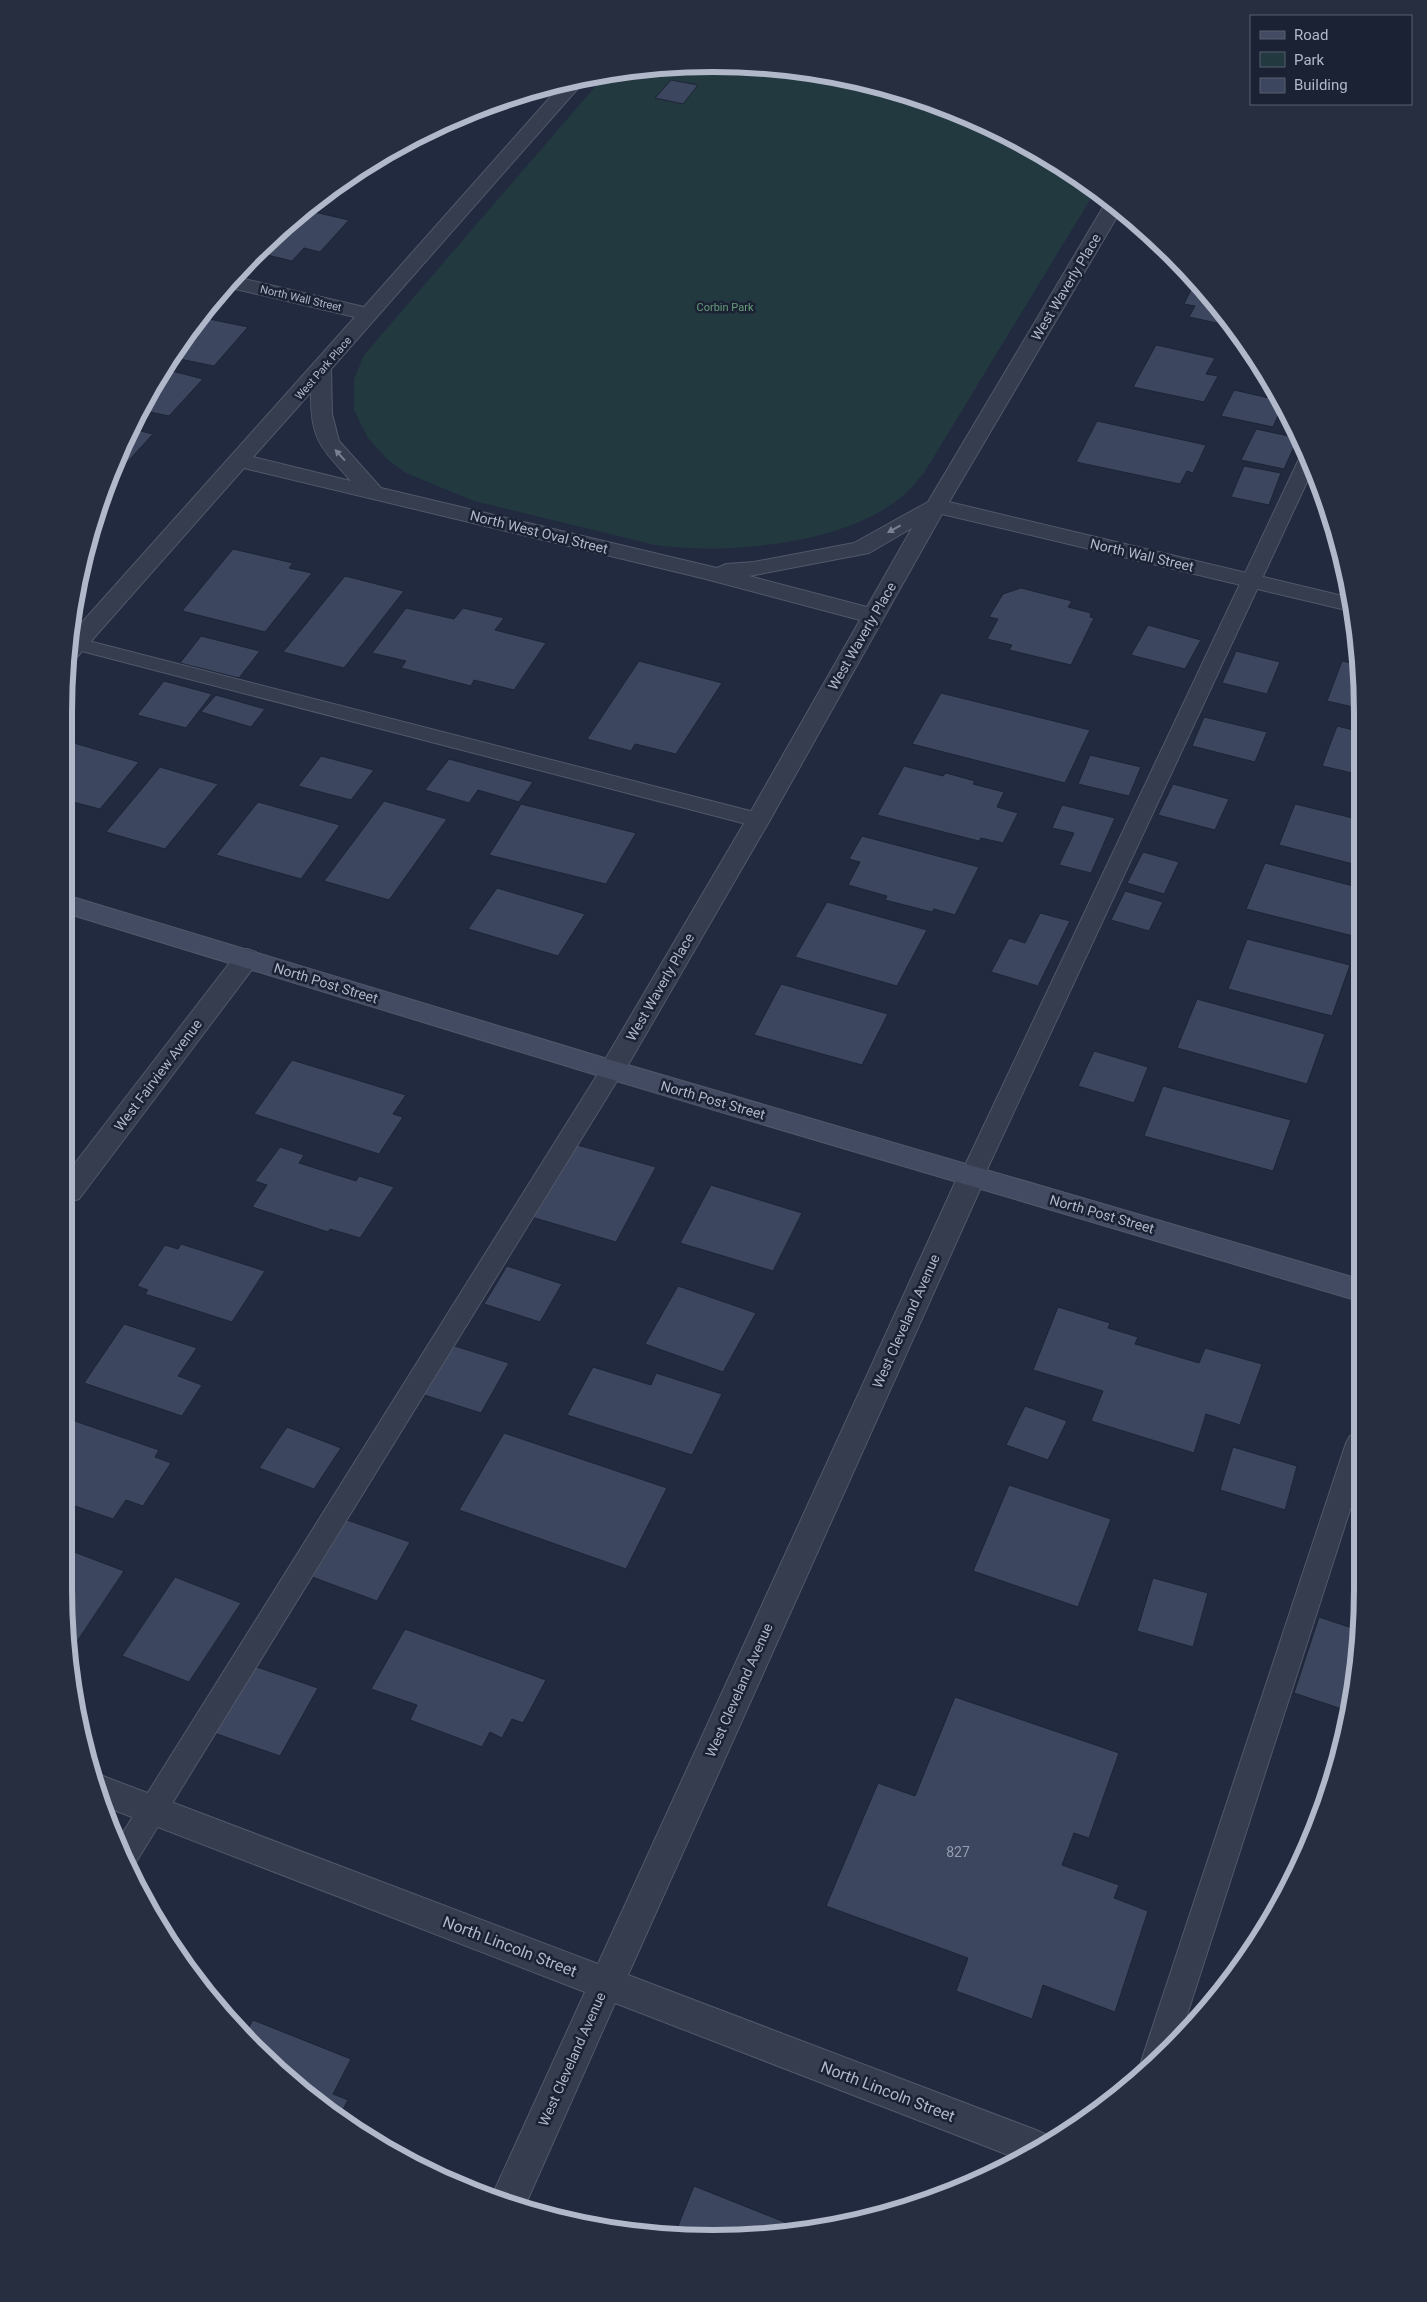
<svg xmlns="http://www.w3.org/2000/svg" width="1427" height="2302" font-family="Roboto,sans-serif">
  <rect width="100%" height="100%" fill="#212a3f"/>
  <path fill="#233940" d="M756,65L881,86L1001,131L1096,190L924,473C918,479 913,487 906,493C849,545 728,555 655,545L474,501L406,473L388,460L368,438L354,410V379L364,355L605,75L628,69Z"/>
  <g fill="#3d465f" stroke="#1d2436">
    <polygon points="671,80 698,85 683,104 655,98"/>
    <polygon points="305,210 349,220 320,252 304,248 292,261 259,253 285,225"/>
    <polygon points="1196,280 1202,285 1231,326 1189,317 1195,306 1184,304"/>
    <polygon points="199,317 248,327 214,366 175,358"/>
    <polygon points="1156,345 1215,358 1206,374 1218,376 1204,402 1133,387"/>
    <polygon points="168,370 203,379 169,416 145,411"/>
    <polygon points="1234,390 1282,401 1283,404 1273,427 1221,416"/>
    <polygon points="1097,421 1206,445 1193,473 1187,471 1180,484 1076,462"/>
    <polygon points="135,428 138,428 137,430 153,434 121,469 113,467"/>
    <polygon points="1256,429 1298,438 1284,469 1241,460"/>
    <polygon points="1244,466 1281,473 1269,505 1231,497"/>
    <polygon points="233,549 293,563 289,568 312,573 265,632 182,611"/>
    <polygon points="345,576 404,591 344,668 283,652"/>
    <polygon points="1021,588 1072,601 1068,607 1091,613 1090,617 1094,618 1071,665 1009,650 1012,645 987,639 998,619 989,617 1003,594"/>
    <polygon points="406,608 454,619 463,608 504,618 495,630 546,643 514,690 474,680 471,686 401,668 406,661 372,653"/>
    <polygon points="1148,625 1201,640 1185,669 1131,655"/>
    <polygon points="201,636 260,651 239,678 180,663"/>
    <polygon points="1236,651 1280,662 1267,694 1222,683"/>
    <polygon points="639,661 722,683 676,754 635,744 631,751 587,739"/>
    <polygon points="1342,661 1361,665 1362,709 1327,701"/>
    <polygon points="164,681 212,694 186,728 137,715"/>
    <polygon points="941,693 1090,730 1065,783 912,744"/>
    <polygon points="216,695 265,709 251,727 201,712"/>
    <polygon points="1204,717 1267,732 1255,762 1192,746"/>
    <polygon points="1337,726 1362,732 1361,775 1322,766"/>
    <polygon points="74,743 139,762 100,809 69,801 69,749"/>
    <polygon points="1090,755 1141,767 1129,796 1078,784"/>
    <polygon points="321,756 374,770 351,800 298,786"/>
    <polygon points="449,759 533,782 519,802 478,790 469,803 425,790"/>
    <polygon points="904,766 943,776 946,773 975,781 973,784 1004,792 997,807 1018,813 1003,843 981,838 979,841 877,815"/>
    <polygon points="160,767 218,784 165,849 106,832"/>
    <polygon points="1173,784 1229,799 1215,830 1158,815"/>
    <polygon points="384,801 447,819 389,900 324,881"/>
    <polygon points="258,802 340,825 301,879 216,855"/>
    <polygon points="521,804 636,833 606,884 489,855"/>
    <polygon points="1295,804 1361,820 1361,866 1279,845"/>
    <polygon points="1062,805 1115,818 1091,873 1059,865 1074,833 1052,828"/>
    <polygon points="862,836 979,867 955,915 934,909 932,912 885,900 887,896 848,885 860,862 849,859"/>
    <polygon points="1143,852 1179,862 1164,894 1127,883"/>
    <polygon points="1265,863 1361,888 1361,938 1246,909"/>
    <polygon points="497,888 585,914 558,956 468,929"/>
    <polygon points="1125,891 1163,902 1149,931 1111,920"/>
    <polygon points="827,902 927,930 897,986 795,957"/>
    <polygon points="1040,913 1070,921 1038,986 991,972 1009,938 1025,943"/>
    <polygon points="1247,939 1350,965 1332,1016 1228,989"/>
    <polygon points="781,984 888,1014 862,1065 754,1035"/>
    <polygon points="1197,999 1325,1034 1307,1084 1177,1048"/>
    <polygon points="1094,1051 1148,1067 1134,1103 1078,1086"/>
    <polygon points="292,1060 406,1095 393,1114 403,1117 379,1154 254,1114"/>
    <polygon points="1163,1086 1291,1120 1273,1171 1144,1136"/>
    <polygon points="570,1143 656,1167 616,1242 528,1216"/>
    <polygon points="280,1147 304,1155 299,1163 356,1181 359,1176 394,1187 360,1238 330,1229 328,1232 252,1207 267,1185 255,1181"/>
    <polygon points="711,1185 802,1213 773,1271 680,1243"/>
    <polygon points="181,1244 265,1271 232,1322 145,1294 148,1290 137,1286 165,1245 178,1249"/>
    <polygon points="507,1266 562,1284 540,1322 484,1304"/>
    <polygon points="678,1286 756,1313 723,1372 645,1344"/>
    <polygon points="1058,1307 1110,1323 1108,1328 1138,1337 1135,1344 1199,1363 1205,1348 1262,1364 1240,1425 1206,1414 1194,1453 1091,1421 1103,1391 1033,1370"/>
    <polygon points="124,1324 197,1348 178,1376 202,1385 182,1416 84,1383"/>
    <polygon points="445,1343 509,1363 481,1413 418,1393"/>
    <polygon points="593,1367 651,1385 656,1373 722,1394 692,1455 567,1415"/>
    <polygon points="1025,1406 1067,1421 1048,1460 1006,1445"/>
    <polygon points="69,1419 159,1450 155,1457 171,1463 143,1506 126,1500 113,1519 69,1504"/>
    <polygon points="287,1427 341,1448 314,1489 259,1468"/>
    <polygon points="504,1433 667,1488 626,1569 459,1510"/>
    <polygon points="1233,1447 1297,1466 1285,1510 1220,1490"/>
    <polygon points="1009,1485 1111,1519 1078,1607 973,1571"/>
    <polygon points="347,1520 410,1542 377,1601 312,1577"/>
    <polygon points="69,1550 124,1571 76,1643 69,1641"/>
    <polygon points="175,1577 241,1603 189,1682 122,1656"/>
    <polygon points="1153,1578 1208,1593 1193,1647 1137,1631"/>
    <polygon points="1319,1617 1358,1630 1358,1673 1348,1711 1294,1693"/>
    <polygon points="405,1629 546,1680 523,1723 512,1719 502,1738 490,1732 482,1747 410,1720 417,1705 371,1689"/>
    <polygon points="251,1665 318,1688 280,1756 214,1733"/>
    <polygon points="955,1697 1119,1753 1089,1838 1074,1833 1062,1865 1119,1885 1114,1898 1148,1911 1115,2012 1043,1985 1032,2019 956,1991 968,1958 826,1906 878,1783 915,1796"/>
    <polygon points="253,2020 351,2059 333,2094 348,2100 339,2117 318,2104 246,2032"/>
    <polygon points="694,2186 807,2231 713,2238 674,2236"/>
  </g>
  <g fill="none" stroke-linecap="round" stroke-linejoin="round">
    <g stroke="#51586a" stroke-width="2">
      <g id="lane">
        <polygon points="1306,454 1313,469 984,1176 980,1182 972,1185 964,1182 960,1176 1299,459 1301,455"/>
        <polygon points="77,638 758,813 766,815 769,820 766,825 758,827 70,648 70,640"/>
        <polygon points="612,1062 620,1064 624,1070 620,1076 133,1867 128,1869 117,1842 604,1064"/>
        <polygon points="1359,1433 1358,1485 1178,2043 1145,2071 1141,2062 1346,1443 1350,1436"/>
      </g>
    </g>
    <g stroke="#51586a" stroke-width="2">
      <g id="street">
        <path d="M582,80L583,82L580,86L331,369L332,414L339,441L381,488L717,568L726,564L754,562L854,543L928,502L1105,204L1110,199L1121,210L949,502L1347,597L1350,611L942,514L770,820L621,1077L612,1080L603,1077L599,1070L746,820L860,620L702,578L244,468L77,657L69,659V637L355,317L227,287L236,277L364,307L561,85ZM311,392C310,440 321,447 351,481L253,457ZM912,528L867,607L749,576L869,553Z"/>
        <polygon points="247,949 256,952 260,958 256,964 79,1199 69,1202 69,1171 238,952"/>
        <polygon points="972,1166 982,1169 986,1176 628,1975 1036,2130 1049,2136 1051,2140 1016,2158 615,2003 524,2208 491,2198 585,1992 101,1805 93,1774 96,1773 108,1778 598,1964 958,1176 962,1169"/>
      </g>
    </g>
    <g stroke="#51586a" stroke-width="2">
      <polygon id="secondary" points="69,896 614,1061 1359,1279 1359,1301 603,1077 69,914"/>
    </g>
    <use href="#lane" fill="#353d4f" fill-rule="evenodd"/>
    <use href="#street" fill="#353d4f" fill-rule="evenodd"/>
    <use href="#secondary" fill="#434b62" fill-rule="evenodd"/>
  </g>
  <defs><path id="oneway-solid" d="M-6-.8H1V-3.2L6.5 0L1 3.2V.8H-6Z" transform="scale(1.25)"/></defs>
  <g fill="#798193">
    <use href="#oneway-solid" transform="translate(340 455) rotate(-132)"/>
    <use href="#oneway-solid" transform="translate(894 529) rotate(151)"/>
  </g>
  <g text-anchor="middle" stroke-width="5" stroke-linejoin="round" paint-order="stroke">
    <g font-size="11" fill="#b1b8ca" stroke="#1b2234">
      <text transform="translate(301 298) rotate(13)" y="4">North Wall Street</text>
      <text transform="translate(323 368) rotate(-49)" y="4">West Park Place</text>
    </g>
    <g font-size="11" fill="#669d7a" stroke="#1b2234">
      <text x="725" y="311">Corbin Park</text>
    </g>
    <g font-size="14" fill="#b1b8ca" stroke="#1b2234">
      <text transform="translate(1066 287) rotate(-59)" y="5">West Waverly Place</text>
      <text transform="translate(539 532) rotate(14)" y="5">North West Oval Street</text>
      <text transform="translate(1142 555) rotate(13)" y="5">North Wall Street</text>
      <text transform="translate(862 636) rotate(-60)" y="5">West Waverly Place</text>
      <text transform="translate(326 983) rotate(17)" y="5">North Post Street</text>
      <text transform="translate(660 987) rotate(-60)" y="5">West Waverly Place</text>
      <text transform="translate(158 1075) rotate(-53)" y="5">West Fairview Avenue</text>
      <text transform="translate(713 1100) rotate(16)" y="5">North Post Street</text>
      <text transform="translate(1102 1214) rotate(16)" y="5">North Post Street</text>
      <text transform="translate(906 1321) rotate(-66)" y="5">West Cleveland Avenue</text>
      <text transform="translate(739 1690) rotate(-66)" y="5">West Cleveland Avenue</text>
      <text transform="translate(572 2059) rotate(-66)" y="5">West Cleveland Avenue</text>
    </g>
    <g font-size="14" fill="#949caf">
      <text x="958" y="1857">827</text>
    </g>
    <g font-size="16" fill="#b1b8ca" stroke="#1b2234">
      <text transform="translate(510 1946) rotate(21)" y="6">North Lincoln Street</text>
      <text transform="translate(888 2091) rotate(21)" y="6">North Lincoln Street</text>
    </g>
  </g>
  <path d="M0 0H1427V2302H0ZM713 72H713A641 641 0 0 1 1354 713V1589A641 641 0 0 1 713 2230H713A641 641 0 0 1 72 1589V713A641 641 0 0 1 713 72Z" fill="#272e40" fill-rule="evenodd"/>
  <path fill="none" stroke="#b1b8ca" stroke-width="6" d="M713 72H713A641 641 0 0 1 1354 713V1589A641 641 0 0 1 713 2230H713A641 641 0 0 1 72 1589V713A641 641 0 0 1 713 72Z"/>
  <rect x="1250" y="15" width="162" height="90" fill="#1b2234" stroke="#575e70"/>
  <rect x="1260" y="31" width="25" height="8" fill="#434b62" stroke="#575e70"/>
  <text x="1294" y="40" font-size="15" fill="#b1b8ca">Road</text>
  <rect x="1260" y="52" width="25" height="15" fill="#233940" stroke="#575e70"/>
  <text x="1294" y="65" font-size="15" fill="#b1b8ca">Park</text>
  <rect x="1260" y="78" width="25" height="15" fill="#3d465f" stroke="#575e70"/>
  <text x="1294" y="90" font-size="15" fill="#b1b8ca">Building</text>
</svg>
